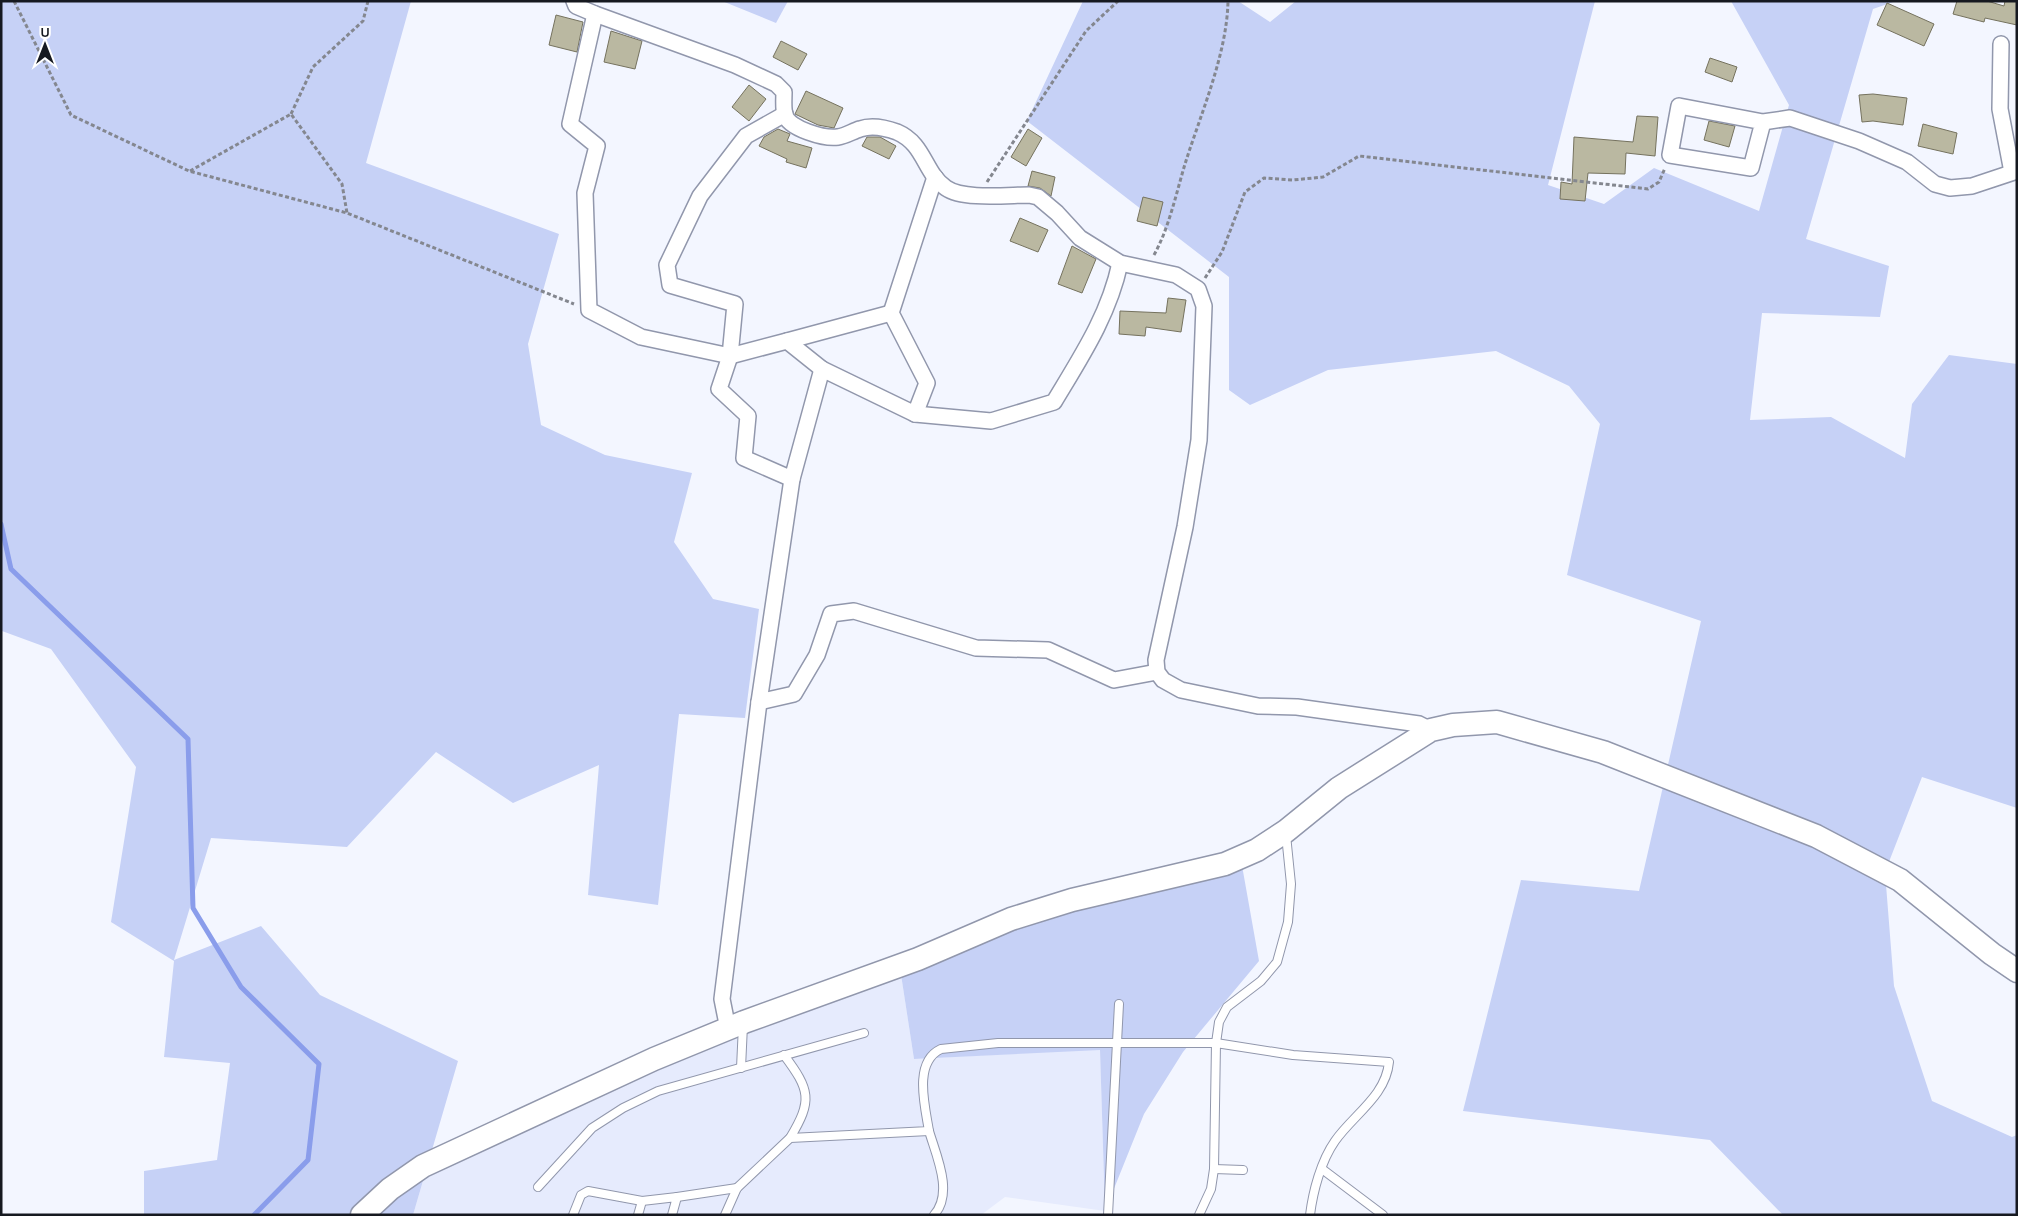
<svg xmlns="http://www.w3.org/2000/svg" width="2018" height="1216" font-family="Karla,sans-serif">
  <rect width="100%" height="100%" fill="#f3f6ff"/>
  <polygon fill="#e6ebfd" points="900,968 914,1059 1100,1049 1105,1211 1005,1197 981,1215 413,1215 431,1154"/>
  <g fill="#c6d1f6">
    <polygon points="1,1 411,1 366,163 559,234 528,344 541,425 605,455 692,473 674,542 713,599 759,609 745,718 679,714 658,905 588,895 599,765 513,803 436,752 347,847 211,838 174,960 261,926 320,995 458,1061 413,1215 144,1215 144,1171 217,1160 230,1063 164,1057 174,961 111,922 136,767 51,649 2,631 1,629"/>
    <polygon points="722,1 788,1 776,23"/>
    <polygon points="1083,1 1238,1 1270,22 1296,1 1595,1 1548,185 1604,204 1654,168 1759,211 1789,105 1731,1 1896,1 1873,9 1806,239 1889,266 1880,317 1762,313 1750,420 1831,417 1905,458 1912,404 1949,355 2017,364 2017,808 1922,777 1885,872 1894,986 1932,1101 2012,1137 2017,1135 2017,1215 1783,1215 1710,1140 1463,1111 1521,880 1639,891 1701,621 1567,575 1600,424 1569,386 1496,351 1328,370 1250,405 1229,390 1229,277 1027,121"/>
    <polygon points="1241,860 1259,961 1183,1052 1144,1114 1105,1211 1100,1050 914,1059 900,968 1066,897"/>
  </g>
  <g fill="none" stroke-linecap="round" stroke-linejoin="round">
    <polyline stroke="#8a9deb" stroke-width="5" points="1,524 11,569 188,739 193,908 241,987 319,1064 308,1160 254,1215"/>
  </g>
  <g fill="#bab8a1" stroke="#75725e">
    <polygon points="1957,1 1987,1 2004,6 2005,1 2017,1 2017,25 1985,18 1984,22 1953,14"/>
    <polygon points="1887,3 1934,24 1924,46 1877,25"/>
    <polygon points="556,15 583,22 577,52 549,45"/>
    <polygon points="611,31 642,41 635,69 604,62"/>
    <polygon points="781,41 807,54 798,70 773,57"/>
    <polygon points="1710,58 1737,67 1732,82 1705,72"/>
    <polygon points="749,85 766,99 749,121 732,107"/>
    <polygon points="806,91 843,108 834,128 818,125 795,114"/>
    <polygon points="1873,94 1907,98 1903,125 1873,121 1862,122 1859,95"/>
    <polygon points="1637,116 1658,117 1655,156 1626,153 1625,174 1588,173 1585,201 1560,199 1561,182 1572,184 1574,137 1633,142"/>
    <polygon points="1709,121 1735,126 1729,147 1704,140"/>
    <polygon points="1923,124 1957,133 1953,154 1918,146"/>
    <polygon points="778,129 790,134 787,141 812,148 806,168 786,162 787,159 759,146 764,137"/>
    <polygon points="1028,129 1042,138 1026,166 1011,157"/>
    <polygon points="867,137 880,137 896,146 889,159 862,146"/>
    <polygon points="1032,171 1055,177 1051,196 1040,188 1028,186"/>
    <polygon points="1143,197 1163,202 1157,226 1137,221"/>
    <polygon points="1020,218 1048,230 1038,252 1010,241"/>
    <polygon points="1072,246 1096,259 1082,293 1058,284"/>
    <polygon points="1168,298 1186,300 1181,332 1146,327 1145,336 1119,334 1120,311 1166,313"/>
  </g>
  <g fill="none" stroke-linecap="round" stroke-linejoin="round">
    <g stroke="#9197ac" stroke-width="10">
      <g id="lane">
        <path d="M784,1055C810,1090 813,1100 790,1138"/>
        <polyline points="741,1068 743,1025"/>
        <path d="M929,1131C936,1155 954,1193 934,1215"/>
        <polyline points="1214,1169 1243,1170"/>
        <polyline points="1322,1169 1383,1215"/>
        <polyline points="538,1187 592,1128 623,1108 658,1091 864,1033"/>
        <polyline points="677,1197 737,1188"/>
        <polyline points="573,1215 581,1195 588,1191 642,1201 677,1197 672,1215"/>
        <polyline points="638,1215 642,1201"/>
        <path d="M725,1215L737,1188L790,1138L929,1131C925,1106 913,1062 941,1049L998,1043H1216L1219,1022L1227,1007L1261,981L1277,962L1288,922L1291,884L1286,835"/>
        <polyline points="1108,1215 1119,1004"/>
        <path d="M1199,1215L1211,1189L1214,1169L1216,1043L1293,1055L1389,1062C1386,1096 1353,1115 1335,1141C1321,1161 1313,1191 1310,1215"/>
      </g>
    </g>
    <g stroke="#9197ac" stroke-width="18">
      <g id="street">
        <path d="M574,1L576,6L595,14L735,65L776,84L784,92C784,99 783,108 785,115C789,129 825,139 838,137C846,136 853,131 860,129C871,125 886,128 897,132C925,144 924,173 946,188C963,200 1008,195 1029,195L1038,197L1057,213L1080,238L1120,263L1176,275L1198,289L1204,306L1199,440L1185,527L1156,660L1157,672L1163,680L1181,690L1258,706L1297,707L1419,724L1431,730"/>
        <polyline points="595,14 570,124 597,146 585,193 589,310 641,337 730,356 787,341 822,369"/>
        <polyline points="2001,44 2000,109 2012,172"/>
        <polyline points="785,114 746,136 700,196 667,265 670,285 735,304 730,356 719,389 748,416 744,458 792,479"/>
        <polyline points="1763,122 1751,168 1670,155 1679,106 1763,122 1790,118 1859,141 1907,162 1935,184 1950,188 1972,186 2017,171"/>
        <polyline points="787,341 891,313"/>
        <polyline points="915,414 927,383 891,313 935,177"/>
        <polyline points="759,702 794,694 817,655 831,614 854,611 976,648 1048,650 1114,680 1157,672"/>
        <path d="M728,1029L722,999L759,702L792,479L822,369L915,414L991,421L1054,402C1081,357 1109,315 1120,263"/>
      </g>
    </g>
    <g stroke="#9197ac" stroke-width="25">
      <polyline id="secondary" points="362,1215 390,1189 423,1166 654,1059 744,1022 918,959 1011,919 1072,900 1225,864 1257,850 1286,831 1339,788 1431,730 1453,725 1497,722 1603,752 1816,836 1900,880 1992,954 2017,971"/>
    </g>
    <g stroke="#84878f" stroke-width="3" stroke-dasharray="4 2.5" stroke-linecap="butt">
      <polyline points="14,1 71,115 189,171 347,213 574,304"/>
      <polyline points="291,114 313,67 363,21 368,1"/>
      <polyline points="190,171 291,114 342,184 347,213"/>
      <polyline points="987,182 1086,31 1118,1"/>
      <path d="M1154,255C1169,228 1176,194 1185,164C1201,113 1227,54 1228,1"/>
      <polyline points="1205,278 1222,252 1245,192 1264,178 1293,180 1323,177 1359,156 1648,189 1659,182 1665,168"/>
    </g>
    <use href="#lane" stroke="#fff" stroke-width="8"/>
    <use href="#street" stroke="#fff" stroke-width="15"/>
    <use href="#secondary" stroke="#fff" stroke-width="22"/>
  </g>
  <rect width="2018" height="1216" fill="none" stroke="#161920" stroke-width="5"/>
  <g transform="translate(45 45)" stroke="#ffffff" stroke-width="4" paint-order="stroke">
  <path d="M0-4L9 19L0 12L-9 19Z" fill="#161920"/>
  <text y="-8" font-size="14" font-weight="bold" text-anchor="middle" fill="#161920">U</text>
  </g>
</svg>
